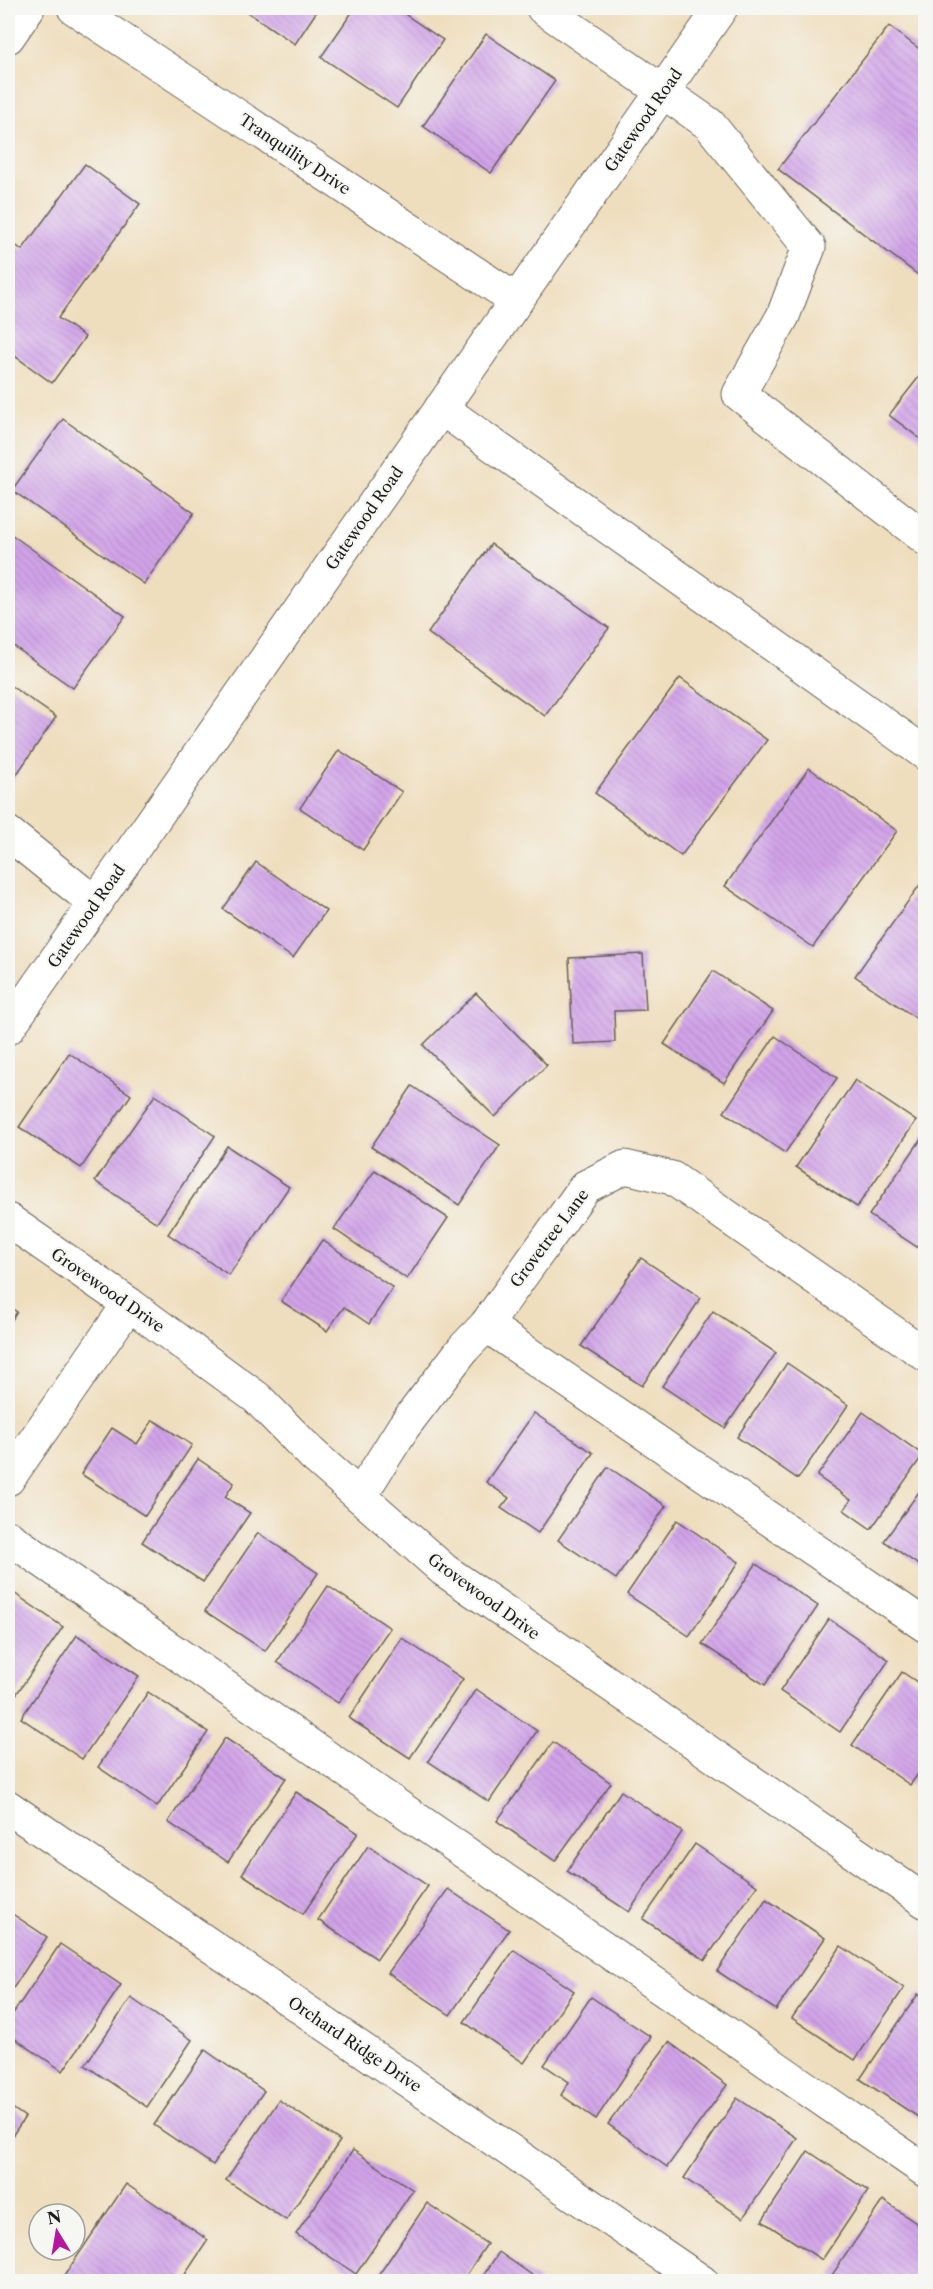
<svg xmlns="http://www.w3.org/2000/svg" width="933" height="2289" font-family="'Libre Caslon Text',serif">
  <defs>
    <pattern id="building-back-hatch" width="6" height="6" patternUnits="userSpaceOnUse" patternTransform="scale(1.5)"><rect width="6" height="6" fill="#d1a3e9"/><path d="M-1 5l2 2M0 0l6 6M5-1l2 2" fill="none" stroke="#b38cc7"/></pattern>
  </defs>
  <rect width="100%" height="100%" fill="#f6f6f2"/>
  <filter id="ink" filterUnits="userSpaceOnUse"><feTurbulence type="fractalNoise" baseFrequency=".0167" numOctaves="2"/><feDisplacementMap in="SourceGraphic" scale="12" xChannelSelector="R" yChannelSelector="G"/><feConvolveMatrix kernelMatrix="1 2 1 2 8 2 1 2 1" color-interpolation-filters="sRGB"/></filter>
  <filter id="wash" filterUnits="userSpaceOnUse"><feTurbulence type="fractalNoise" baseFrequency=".008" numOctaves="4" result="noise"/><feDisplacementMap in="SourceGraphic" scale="24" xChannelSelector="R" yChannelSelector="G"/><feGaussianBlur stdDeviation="1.35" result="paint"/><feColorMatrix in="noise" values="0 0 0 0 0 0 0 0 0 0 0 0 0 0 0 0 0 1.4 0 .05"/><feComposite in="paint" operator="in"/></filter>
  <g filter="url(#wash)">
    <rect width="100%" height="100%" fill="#efdebe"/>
    <g id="blocks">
      <g fill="url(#building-back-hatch)">
        <polygon points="241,8 319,8 295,44"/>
        <polygon points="355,8 411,8 406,15 443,40 397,108 321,57"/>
        <polygon points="889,26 926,54 926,281 778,169"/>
        <polygon points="486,34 555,81 491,173 423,126"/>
        <polygon points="85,164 140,204 58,318 85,337 52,383 8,351 8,253 14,244 22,250"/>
        <polygon points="926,368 926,443 889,415"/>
        <polygon points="63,419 194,513 144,584 12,490"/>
        <polygon points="8,532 125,616 73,688 8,642"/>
        <polygon points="491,544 609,628 545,716 428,633"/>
        <polygon points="680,678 767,740 681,856 595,793"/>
        <polygon points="8,684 56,717 8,787"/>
        <polygon points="339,750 402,792 363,850 300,808"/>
        <polygon points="809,768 897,831 813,947 725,886"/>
        <polygon points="256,862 326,911 293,958 223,909"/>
        <polygon points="926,876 926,1025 855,976"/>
        <polygon points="643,954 646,1010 614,1011 615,1042 573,1044 569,958"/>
        <polygon points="713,971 773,1011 724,1083 664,1044"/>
        <polygon points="476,993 547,1065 495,1117 423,1045"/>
        <polygon points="775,1036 837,1078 785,1153 724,1112"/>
        <polygon points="69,1053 131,1095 81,1168 19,1127"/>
        <polygon points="855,1080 916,1121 857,1207 796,1167"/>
        <polygon points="412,1086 500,1145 459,1205 371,1147"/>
        <polygon points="155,1095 215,1136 157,1223 95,1181"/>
        <polygon points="926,1132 926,1253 869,1215"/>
        <polygon points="227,1146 289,1187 229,1275 168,1234"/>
        <polygon points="375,1170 448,1218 407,1279 334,1229"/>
        <polygon points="322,1240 393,1288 369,1324 344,1307 327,1331 281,1301"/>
        <polygon points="641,1258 701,1298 642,1386 581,1346"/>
        <polygon points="8,1306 17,1312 8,1326"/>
        <polygon points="713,1311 776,1353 725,1428 662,1386"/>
        <polygon points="787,1363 848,1405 798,1479 737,1437"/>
        <polygon points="863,1412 923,1455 871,1529 844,1510 851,1500 817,1476"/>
        <polygon points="534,1413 593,1453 538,1533 501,1508 509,1498 486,1482"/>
        <polygon points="153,1420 192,1445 145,1516 81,1474 112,1428 137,1444"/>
        <polygon points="198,1459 234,1483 225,1497 250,1513 203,1582 142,1542"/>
        <polygon points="608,1467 666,1506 616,1579 558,1540"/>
        <polygon points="926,1482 926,1570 884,1541"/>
        <polygon points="677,1520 739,1562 689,1636 627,1594"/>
        <polygon points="258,1533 318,1573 265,1651 205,1611"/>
        <polygon points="756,1564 818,1606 765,1685 702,1644"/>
        <polygon points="328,1586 390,1628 338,1703 277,1662"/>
        <polygon points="8,1589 63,1627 13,1699 8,1695"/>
        <polygon points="829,1619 889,1660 840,1732 780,1691"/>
        <polygon points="77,1635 139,1676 82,1759 21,1718"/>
        <polygon points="402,1638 463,1679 410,1758 349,1718"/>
        <polygon points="902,1672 926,1688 926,1763 910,1785 852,1745"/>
        <polygon points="476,1689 537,1731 489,1802 428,1761"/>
        <polygon points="148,1692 208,1732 157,1807 98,1767"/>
        <polygon points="225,1738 286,1778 228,1862 168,1822"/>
        <polygon points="553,1742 611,1783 555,1861 497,1821"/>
        <polygon points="926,1790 926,1802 920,1798"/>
        <polygon points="621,1791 682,1832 629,1912 567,1871"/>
        <polygon points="296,1792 358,1833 303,1914 242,1874"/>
        <polygon points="695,1844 757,1886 705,1960 643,1919"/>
        <polygon points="368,1846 428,1886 377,1959 318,1920"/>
        <polygon points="448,1889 509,1930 450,2015 388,1973"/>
        <polygon points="766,1899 825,1938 776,2010 717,1971"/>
        <polygon points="8,1911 47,1937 8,1996"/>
        <polygon points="60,1944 121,1985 63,2071 8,2034 8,2021"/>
        <polygon points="841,1946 904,1988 855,2060 792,2018"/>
        <polygon points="514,1950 574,1991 524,2063 464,2022"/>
        <polygon points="918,1994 926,1999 926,2112 921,2119 860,2079"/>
        <polygon points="591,1997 651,2037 596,2119 561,2095 569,2082 544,2065"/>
        <polygon points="131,1998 192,2040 147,2107 85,2065"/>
        <polygon points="669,2042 727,2085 667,2167 608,2124"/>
        <polygon points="205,2050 264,2091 213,2165 154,2125"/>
        <polygon points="737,2098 797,2138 743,2218 684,2178"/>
        <polygon points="279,2100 340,2141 286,2220 226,2180"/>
        <polygon points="8,2105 25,2117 8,2142"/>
        <polygon points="353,2150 413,2190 356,2274 296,2234"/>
        <polygon points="808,2151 868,2191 822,2260 762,2221"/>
        <polygon points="126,2184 208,2240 180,2282 60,2282"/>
        <polygon points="883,2200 926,2230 926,2268 916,2282 842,2282 832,2275"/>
        <polygon points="427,2203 487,2244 462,2282 379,2282 376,2279"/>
        <polygon points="499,2252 542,2282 479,2282"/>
      </g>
    </g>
  </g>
  <g filter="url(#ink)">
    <use href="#blocks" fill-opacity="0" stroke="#666055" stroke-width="1.5"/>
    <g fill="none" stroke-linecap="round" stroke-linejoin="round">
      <g stroke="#666055" stroke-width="35">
        <g id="minor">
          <polyline points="74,8 516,300"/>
          <polyline points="543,8 709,124 809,247 783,316 739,394 926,539"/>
          <polyline points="8,37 28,8"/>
          <polyline points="441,408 926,754"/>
          <polyline points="8,833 95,903"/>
          <polyline points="8,1028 721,8"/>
          <polyline points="8,1220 129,1304 257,1398 313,1455 444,1570 926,1902"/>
          <polyline points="486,1325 926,1626"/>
          <polyline points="8,1479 129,1304"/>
          <polyline points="360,1496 404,1426 463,1349 486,1325 585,1187 625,1167 672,1178 926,1355"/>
          <polyline points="8,1537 926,2171"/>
          <polyline points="8,1807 702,2282"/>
        </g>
      </g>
      <use href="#minor" stroke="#fff" stroke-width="33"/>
    </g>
  </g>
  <g text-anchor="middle" stroke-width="4.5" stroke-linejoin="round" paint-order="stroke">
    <g font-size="16" fill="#1c1c1c" stroke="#f6f6f2">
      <text transform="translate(643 120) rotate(-55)" y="6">Gatewood Road</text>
      <text transform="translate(295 154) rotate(34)" y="6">Tranquility Drive</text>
      <text transform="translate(364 518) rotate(-55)" y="6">Gatewood Road</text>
      <text transform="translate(86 916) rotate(-55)" y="6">Gatewood Road</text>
      <text transform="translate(549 1238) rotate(-53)" y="6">Grovetree Lane</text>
      <text transform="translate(108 1290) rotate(35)" y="6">Grovewood Drive</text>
      <text transform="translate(484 1596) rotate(36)" y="6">Grovewood Drive</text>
      <text transform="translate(355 2044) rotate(34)" y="6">Orchard Ridge Drive</text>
    </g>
  </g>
  <rect width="933" height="2289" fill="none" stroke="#f6f6f2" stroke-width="30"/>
  <g transform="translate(57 2232) rotate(349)"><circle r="28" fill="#f6f6f2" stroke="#9f9f9c" stroke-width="1.5"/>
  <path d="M0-4.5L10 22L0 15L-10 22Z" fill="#b5179e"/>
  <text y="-9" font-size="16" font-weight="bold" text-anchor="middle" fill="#1c1c1c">N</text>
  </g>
</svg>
